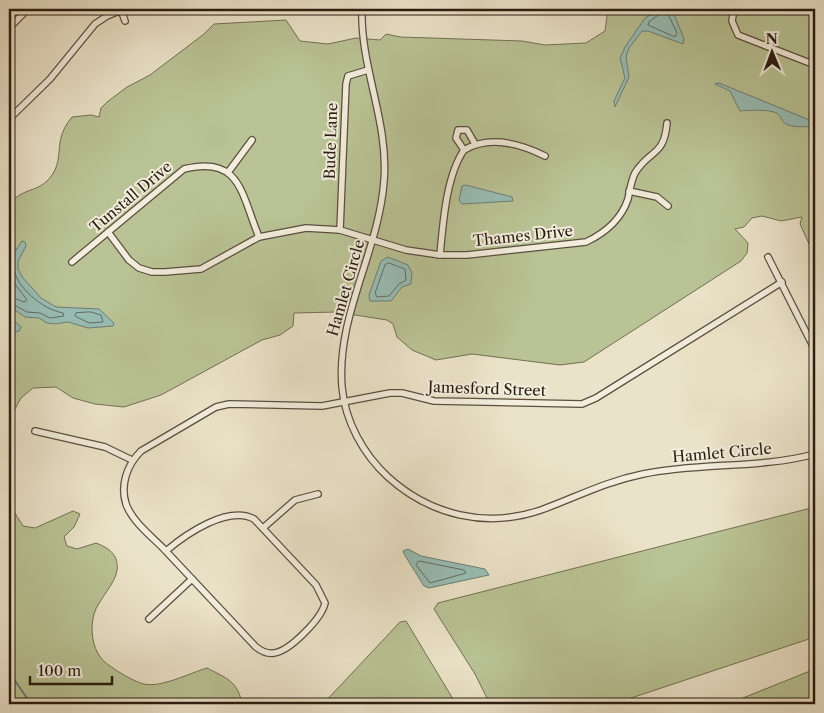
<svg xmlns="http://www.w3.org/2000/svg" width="824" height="713" font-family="'Libre Caslon Text',serif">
  <rect width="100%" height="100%" fill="#ebe3c9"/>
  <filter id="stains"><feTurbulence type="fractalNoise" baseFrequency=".004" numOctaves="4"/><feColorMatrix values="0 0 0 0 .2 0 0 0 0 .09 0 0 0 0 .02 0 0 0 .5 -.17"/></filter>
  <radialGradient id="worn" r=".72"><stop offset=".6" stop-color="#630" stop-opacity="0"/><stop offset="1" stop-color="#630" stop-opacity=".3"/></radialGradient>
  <g fill="#b9c395" stroke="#727053">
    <path d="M608,9H815V257L800,224L802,217L781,221L762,216L752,218L744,227L735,229L748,243L747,253L741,261L584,362L560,365L472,354L436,360L412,350L397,337L393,324L387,320L336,312L294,313L293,326L280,335L262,340L161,395L124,407L95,404L73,398L56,387L33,388L21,398L9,420V205C23,186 39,194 52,175C65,156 52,141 72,117L91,115L99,117L101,108L107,102L127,87L150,75L204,34L214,24L286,20L300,41L328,44L356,38L380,40L386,34L400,37L522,41L545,45L586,43L605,31Z"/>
    <path d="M9,495L13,510L23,526L35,528L73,511L80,514L74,527L64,537L67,546L77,549L96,543C109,548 119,555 117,570C116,583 98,600 94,614C90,628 92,647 101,658C107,666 134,682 144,684C161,688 190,673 207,668C226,678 238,681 242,704H9Z"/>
    <polygon points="815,507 815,637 613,704 490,704 475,674 434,609 438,603"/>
    <polygon points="406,621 456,704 323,704 400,622"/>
    <polygon points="815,669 815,704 728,704"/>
  </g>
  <g fill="#98beb6" stroke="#6c7d74">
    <polygon points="661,9 672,9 684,39 683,44 648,31 642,31 629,48 626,57 629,77 615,107 614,101 625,78 620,58 625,47 645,18"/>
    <path d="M719,83L807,119L815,124V127C807,126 796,128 788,125C782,123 782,118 778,114C772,109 748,110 740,111L730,91L715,84Z"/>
    <polygon points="466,185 512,197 513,201 462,204 459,200 462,186"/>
    <polygon points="22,241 25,242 26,246 18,261 18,269 23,278 41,298 56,307 99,309 114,323 113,326 88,328 68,322 55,324 47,323 39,318 25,317 9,306 9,261"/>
    <polygon points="388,257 408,265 412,273 411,284 402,287 391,301 370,301 369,295 381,261"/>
    <polygon points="9,311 14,321 21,327 19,331 9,334"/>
    <polygon points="408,549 421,556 485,569 489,575 429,588 424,586 404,554 403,551"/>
  </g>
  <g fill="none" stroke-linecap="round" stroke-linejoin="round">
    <g stroke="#626d64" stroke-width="1">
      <polygon points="666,10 677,33 675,37 648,25 649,22"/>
      <polygon points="389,263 405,269 406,280 399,284 389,296 377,297 375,293 385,265"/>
      <path d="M9,264L13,265C15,287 42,309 63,313L64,316L50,318L40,313L27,312L9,302"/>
      <polyline points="9,276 27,300 24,302 9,296"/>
      <polygon points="91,312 101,315 103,322 89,323 75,316 76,313"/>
      <polygon points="419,561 464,570 466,573 430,583 416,565"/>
    </g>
    <polyline stroke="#6c7d74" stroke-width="2" points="9,672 31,704"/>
    <g stroke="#5b4e3f" stroke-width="8">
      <g id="street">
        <path d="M362,9C360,67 389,122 384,181C379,251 336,316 342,387C345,421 363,454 388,477C430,515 486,529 541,510C577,497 604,482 643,474C700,462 759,469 815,454"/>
        <polyline points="734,9 732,21 738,35 815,65"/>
        <polyline points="121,10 125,21"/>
        <polyline points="9,28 28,9"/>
        <polyline points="9,119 50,79 95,24 107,16 124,9"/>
        <polyline points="464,150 456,138 458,130 467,130 475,144"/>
        <polyline points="229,171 252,140"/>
        <polyline points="629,191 657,197 668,206"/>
        <polyline points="340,230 346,84 348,76 368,70"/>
        <path d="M108,232L129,260L139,268L152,272H165L201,269L259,237L306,228L340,230L406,250L440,255H467L586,242C605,233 621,220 628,199C630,190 631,181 635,173C650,149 664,157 667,123"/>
        <path d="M440,255C443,224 446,176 464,150C490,135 519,143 545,156"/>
        <polyline points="768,257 815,350"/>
        <path d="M72,262L184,169C241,155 241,194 259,237"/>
        <polyline points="35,431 105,447 132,460"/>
        <polyline points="263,528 295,500 318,494"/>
        <path d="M166,551C186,534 228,505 254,519L316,585L325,603C322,618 290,651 274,653C267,654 261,651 256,647C225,614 194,581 163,548C151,536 132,521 126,504C120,485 127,465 141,451L216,407L229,404L322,406L390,393H402L434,401L582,404L596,398L782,282"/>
        <polyline points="149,619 192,579"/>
      </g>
    </g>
    <use href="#street" stroke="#f2eddc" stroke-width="5.5"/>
  </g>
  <g text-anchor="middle" stroke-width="4" stroke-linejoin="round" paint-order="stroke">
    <g font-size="15" fill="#2b1c11" stroke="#f2eddc">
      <text transform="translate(331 141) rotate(-88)" y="5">Bude Lane</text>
      <text transform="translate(131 197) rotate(-40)" y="5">Tunstall Drive</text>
      <text transform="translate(523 236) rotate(-6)" y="5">Thames Drive</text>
      <text transform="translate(346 288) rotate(-74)" y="5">Hamlet Circle</text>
      <text transform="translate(487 389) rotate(2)" y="5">Jamesford Street</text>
      <text transform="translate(722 453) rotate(-5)" y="5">Hamlet Circle</text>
    </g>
  </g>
  <rect width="824" height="713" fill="none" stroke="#ebe3c9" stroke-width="30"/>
  <rect x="10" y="10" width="804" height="693" fill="none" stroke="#2b1c11" stroke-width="2.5"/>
  <rect x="15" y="15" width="794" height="683" fill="none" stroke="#2b1c11"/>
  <g transform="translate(772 52) rotate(359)" stroke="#f2eddc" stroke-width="4" paint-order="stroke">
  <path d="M0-4L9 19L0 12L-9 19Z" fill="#2b1c11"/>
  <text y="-8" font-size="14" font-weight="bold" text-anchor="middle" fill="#2b1c11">N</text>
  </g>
  <path d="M30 676v8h82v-8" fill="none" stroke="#2b1c11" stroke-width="2.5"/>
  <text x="38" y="676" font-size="15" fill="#2b1c11" stroke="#f2eddc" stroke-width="4" paint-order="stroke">100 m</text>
  <rect width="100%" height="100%" filter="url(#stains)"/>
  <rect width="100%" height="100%" fill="url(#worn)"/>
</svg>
